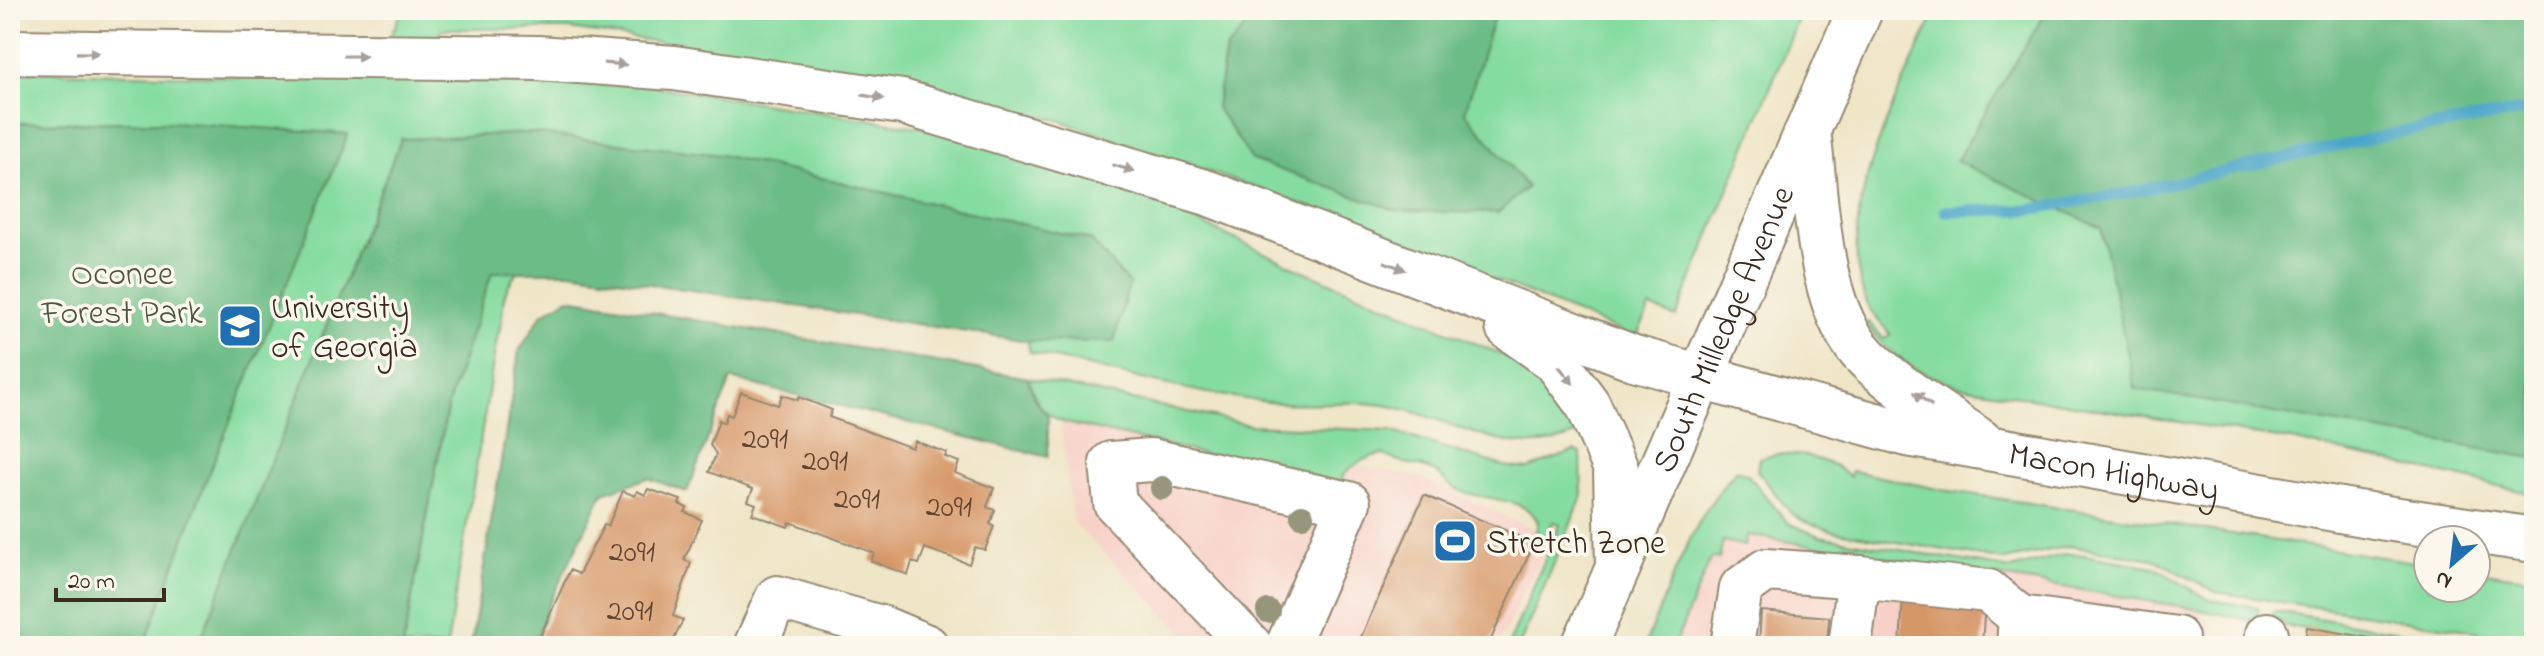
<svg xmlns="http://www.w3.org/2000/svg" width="2544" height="656" font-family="'Indie Flower',sans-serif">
  <rect width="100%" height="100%" fill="#fbf7ec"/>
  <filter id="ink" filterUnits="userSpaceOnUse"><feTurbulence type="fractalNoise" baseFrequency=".0125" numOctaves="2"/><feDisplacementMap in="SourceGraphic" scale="16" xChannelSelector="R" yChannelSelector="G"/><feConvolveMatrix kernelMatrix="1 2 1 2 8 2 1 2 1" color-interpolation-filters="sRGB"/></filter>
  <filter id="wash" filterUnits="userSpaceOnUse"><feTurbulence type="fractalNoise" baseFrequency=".006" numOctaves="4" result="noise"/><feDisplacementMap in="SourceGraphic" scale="32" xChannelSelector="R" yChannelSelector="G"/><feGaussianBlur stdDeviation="1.8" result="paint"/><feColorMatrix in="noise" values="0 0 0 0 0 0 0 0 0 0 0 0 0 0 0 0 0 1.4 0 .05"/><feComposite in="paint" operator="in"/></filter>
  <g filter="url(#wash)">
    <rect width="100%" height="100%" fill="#efe5c7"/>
    <g fill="#f7d1c8">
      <polygon points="1065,412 1420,477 1550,537 1498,646 1197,646 1073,522 1061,428"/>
      <polygon points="1747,532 2199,611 2213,626 2210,646 1665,646 1719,537"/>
    </g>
    <g fill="#85dca0" stroke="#60835f" stroke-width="2">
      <path d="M402,10H1802L1676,317L1650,307L1636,338L1366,226L1059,120L816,65L570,29H442L425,79L638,84L938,130L1125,188L1299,269L1525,364L1550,384L1581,420L1576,434C1512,466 1448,414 1383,405C1345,399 1306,407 1268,402C1187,393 1108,370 1029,352L1028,341H1114L1129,284L401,139L198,646H144L208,475L172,122L10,123V71L372,80Z"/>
      <path d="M1936,10H2534V494L2296,441L1963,387C1923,375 1890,360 1866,324L1869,322L1884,339L1891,335C1884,326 1873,316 1868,306C1828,217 1901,92 1936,10Z"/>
      <path d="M491,272H518C495,298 508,310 497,338L447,646H403L448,404Z"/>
      <path d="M1028,378L1250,425L1390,431L1503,466L1528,469L1574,451L1581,453L1582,497L1519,646H1508L1560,524L1553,522L1542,546L1534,543L1538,522C1527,495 1476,501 1454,488C1447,484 1442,476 1435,472C1419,463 1399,465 1383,454C1366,456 1345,468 1338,484L1066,423C1042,414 1035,402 1028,378Z"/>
      <polygon points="1780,454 1808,456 1834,465 1850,477 1852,471 1943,490 2428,564 2428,588 2476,588 2476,571 2534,579 2534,640 2216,592 2154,559 2069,546 2005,560 1837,532 1803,521 1790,512 1757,470 1759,458"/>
      <path d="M1737,470L1748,475L1788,523L1819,536L2011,569L2066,554H2077L2154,567L2210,600L2258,607L2259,622L2196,609L1747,535L1745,546L1723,541L1719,559L1711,558L1674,646H1644C1670,587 1691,518 1737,470Z"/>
      <polygon points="2275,611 2482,646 2417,646 2286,626 2272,616"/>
    </g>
    <g fill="#6cbc86" stroke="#547352" stroke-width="2">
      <polygon points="1260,10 1496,10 1465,112 1527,187 1498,213 1398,211 1252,160 1216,107 1226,50"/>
      <polygon points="2047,10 2534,10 2534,458 2135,389 2101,228 1956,161"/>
      <polygon points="172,122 348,134 208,475 144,646 10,646 10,123"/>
      <polygon points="532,133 721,155 1091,240 1129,284 1114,342 1028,341 571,272 492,272 448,404 403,646 198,646 401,139"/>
      <polygon points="569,298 1028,378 1034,399 1048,416 1048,457 731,379 687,492 648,478 603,493 546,610 535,646 471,646 519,351 542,314"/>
    </g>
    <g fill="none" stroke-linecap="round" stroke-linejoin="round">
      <polyline stroke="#4aa5c8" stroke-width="11" points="1945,211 2027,210 2122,194 2396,133 2534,109"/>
    </g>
    <g id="blocks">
      <g fill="#d69767">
        <polygon points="741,392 778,405 782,395 798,400 799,397 832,410 829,417 912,448 915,441 947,453 945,457 959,462 955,473 994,488 987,507 995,510 990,524 994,526 985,550 975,547 969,564 925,548 919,564 912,562 908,575 871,561 874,553 790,522 788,527 752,514 756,504 748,501 753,489 709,472 716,454 710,445 719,420 724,423 727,414 732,416"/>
        <polygon points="648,489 681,500 679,504 687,508 685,512 702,520 684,560 691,563 673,616 683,620 671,646 549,646 538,641 570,570 579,574 604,525 608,526 623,491 635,496 637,491 645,495"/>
        <polygon points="1424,495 1534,543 1488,646 1357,646"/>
        <polygon points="1903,596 1985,601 1982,646 1900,646"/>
        <polygon points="1761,611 1829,617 1827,646 1759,646"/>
        <polygon points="2307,627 2407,644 2407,646 2304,646"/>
      </g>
    </g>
  </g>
  <g filter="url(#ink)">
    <use href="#blocks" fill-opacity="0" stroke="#958872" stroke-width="2"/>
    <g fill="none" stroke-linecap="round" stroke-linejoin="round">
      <g stroke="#958872" stroke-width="46">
        <g id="minor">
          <polyline points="1859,577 1988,591 2020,617"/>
          <polyline points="755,646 777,597 884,628 927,646"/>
          <polyline points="1251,646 1115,503 1111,463 1151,460 1349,503 1287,646"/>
          <polyline points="1732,646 1741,588 1766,570 1859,577 1850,646"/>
          <polyline points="2018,646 2020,617 2177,638 2176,646"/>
          <polyline points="2265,646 2267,634"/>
        </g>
      </g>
      <g stroke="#958872" stroke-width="48">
        <g id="major">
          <path d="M1808,130C1817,198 1816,309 1867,358C1900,390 1944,415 1981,442"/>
          <path id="s1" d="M1701,377L1908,434L2386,518L2534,540"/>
          <path id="s2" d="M1584,646L1860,10"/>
        </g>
      </g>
      <g stroke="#958872" stroke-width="48">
        <g id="highway">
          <polyline points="10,52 538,58 674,68 902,102 1208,193 1634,358 1701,377"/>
          <polyline points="1508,327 1555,360 1588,405 1616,469 1618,565"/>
        </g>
      </g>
      <use href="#minor" stroke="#fff" stroke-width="42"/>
      <use href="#major" stroke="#fff" stroke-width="44"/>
      <use href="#highway" stroke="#fff" stroke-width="44"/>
    </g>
    <g fill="#96967c">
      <circle cx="1162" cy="488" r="12"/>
      <circle cx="1302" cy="516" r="12"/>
      <circle cx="1268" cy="611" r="12"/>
    </g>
    <defs><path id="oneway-solid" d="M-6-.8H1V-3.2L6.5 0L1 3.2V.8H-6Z" transform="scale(2)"/></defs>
    <g fill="#a79f9a">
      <use href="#oneway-solid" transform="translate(88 53) rotate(1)"/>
      <use href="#oneway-solid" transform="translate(355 56)"/>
      <use href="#oneway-solid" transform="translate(615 64) rotate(4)"/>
      <use href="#oneway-solid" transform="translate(873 97) rotate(10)"/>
      <use href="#oneway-solid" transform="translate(1123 168) rotate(17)"/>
      <use href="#oneway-solid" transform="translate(1395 266) rotate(21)"/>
      <use href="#oneway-solid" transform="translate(1566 375) rotate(51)"/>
      <use href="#oneway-solid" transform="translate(1923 399) rotate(-143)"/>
    </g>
  </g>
  <defs>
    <g id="university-square" transform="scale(2.3)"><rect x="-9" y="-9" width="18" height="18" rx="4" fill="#1f6fb2" stroke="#fbf7ec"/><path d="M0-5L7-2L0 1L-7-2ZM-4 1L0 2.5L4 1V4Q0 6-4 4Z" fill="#fff"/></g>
    <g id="stadium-square" transform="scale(2.3)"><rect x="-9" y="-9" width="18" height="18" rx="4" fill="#1f6fb2" stroke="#fbf7ec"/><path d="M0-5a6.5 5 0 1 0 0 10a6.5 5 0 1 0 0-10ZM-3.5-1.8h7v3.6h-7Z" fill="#fff"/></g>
  </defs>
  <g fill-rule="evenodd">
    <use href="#university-square" x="240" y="326"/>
    <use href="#stadium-square" x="1455" y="541"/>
  </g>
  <g text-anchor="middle" stroke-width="7" stroke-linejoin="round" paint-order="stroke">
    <g font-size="30" fill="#624530">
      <text x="765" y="448">2091</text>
      <text x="825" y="470">2091</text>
      <text x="857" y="508">2091</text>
      <text x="949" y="516">2091</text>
      <text x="632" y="561">2091</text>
      <text x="630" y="620">2091</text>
    </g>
    <g font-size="34" fill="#4e563e" stroke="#fbf7ec">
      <text x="122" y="284">Oconee<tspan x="122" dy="39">Forest Park</tspan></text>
    </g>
    <g font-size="34" fill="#3b2a1e" stroke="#fbf7ec" text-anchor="start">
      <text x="271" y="318">University<tspan x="271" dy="39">of Georgia</tspan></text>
      <text x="1486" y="553">Stretch Zone</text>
    </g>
    <g font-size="34" fill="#3b2a1e" stroke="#fbf7ec">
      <text dy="12" stroke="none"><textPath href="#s2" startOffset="346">South Milledge Avenue</textPath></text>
      <text dy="12" stroke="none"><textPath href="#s1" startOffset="424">Macon Highway</textPath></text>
    </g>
  </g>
  <rect width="2544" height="656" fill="none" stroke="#fbf7ec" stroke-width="40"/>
  <g transform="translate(2452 564) rotate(208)"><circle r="38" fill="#fbf7ec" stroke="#aea59a" stroke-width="2"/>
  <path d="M0-6L14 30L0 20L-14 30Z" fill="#1f6fb2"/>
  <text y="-12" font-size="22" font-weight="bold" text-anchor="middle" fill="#3b2a1e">N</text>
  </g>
  <path d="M56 588v12h108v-12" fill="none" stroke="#3b2a1e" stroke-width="4"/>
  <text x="68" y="588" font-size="24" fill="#3b2a1e" stroke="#fbf7ec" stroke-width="6" paint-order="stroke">20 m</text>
</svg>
